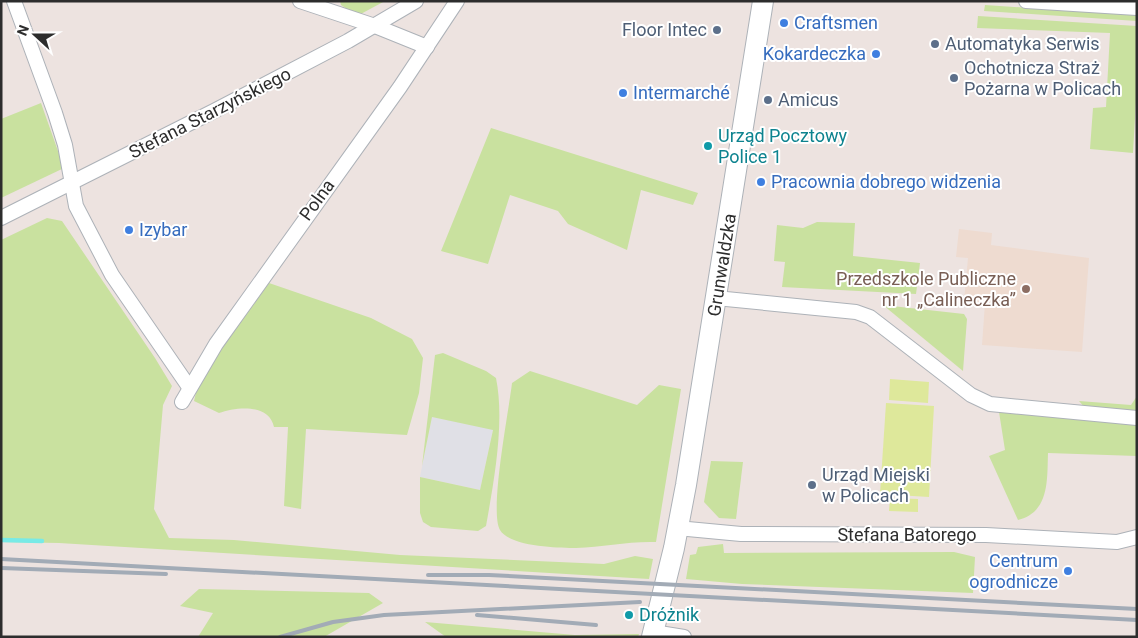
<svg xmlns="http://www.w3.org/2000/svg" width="1138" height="638" font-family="Roboto,sans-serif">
  <rect width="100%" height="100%" fill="#ede3e0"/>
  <polygon fill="#e0e0e6" points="432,417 493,429 480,490 420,477"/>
  <polygon fill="#eedbd0" points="959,229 992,233 991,245 1089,258 1082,352 982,345 985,303 964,301 968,258 956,257"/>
  <g fill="#c9e19f">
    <polygon points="340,1 385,1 357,16 341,5"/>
    <polygon points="985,5 1137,15 1137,21 984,11"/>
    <polygon points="978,16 1137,26 1137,83 1133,153 1090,149 1093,108 1106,107 1110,33 977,28"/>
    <polygon points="41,103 64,168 1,198 1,119"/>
    <polygon points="491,128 698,193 693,205 641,190 627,250 568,224 558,211 510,195 488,264 441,251"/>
    <polygon points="47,218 62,221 155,358 172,386 163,405 154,509 169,538 234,540 400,555 604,564 635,556 653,559 649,579 59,543 1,542 1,240"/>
    <polygon points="817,222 855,223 853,256 920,263 916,294 782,287 785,262 774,261 777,225 803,228"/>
    <path d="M269,283L371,318L412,339L423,358L419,393L407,435L306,429L301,509L284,506L288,427H274C269,403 236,407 219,413L194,401L199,380Z"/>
    <polygon points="883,305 964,314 967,319 963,371"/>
    <path d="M443,353L486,371L496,378C505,422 494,481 486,526L478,531L431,527L423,522L420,513V477L480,490L493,430L432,417L422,466L435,355Z"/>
    <path d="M530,371L637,405L659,385L681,389L656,542C629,541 603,547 576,548C559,548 510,547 500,530C489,511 509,410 512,383Z"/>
    <polygon points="1137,396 1137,414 1087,410 1079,401 1131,405"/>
    <path d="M999,412L1137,423V456L1048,453C1047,479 1050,512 1018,520L989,456L1005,450Z"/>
    <polygon points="711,461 743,462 736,519 719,518 704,502"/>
    <polygon points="723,544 724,553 954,552 975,557 973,593 742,584 686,579 690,555 696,554 698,547"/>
    <polygon points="199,589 369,593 383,603 324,637 198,637 213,613 180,606"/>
    <polygon points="425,622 575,635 639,634 638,637 446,637"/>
  </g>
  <g fill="#dee89b">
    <polygon points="890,379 929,382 928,403 889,400"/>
    <polygon points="886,403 934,406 929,497 880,494"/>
    <polygon points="890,498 918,499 918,512 889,511"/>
  </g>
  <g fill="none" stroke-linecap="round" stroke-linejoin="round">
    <polyline stroke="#78eae6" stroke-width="4.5" points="1,540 42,541"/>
    <g stroke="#adb2b8" stroke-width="16">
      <g id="street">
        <polyline points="14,1 55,113 65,145 76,206 112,275 189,387"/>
        <polyline points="300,1 375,26 427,47"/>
        <polyline points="1026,1 1137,8"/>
        <polyline points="1,218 214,111 348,41 416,1"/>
        <polyline points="716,298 856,312 870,317 971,395 990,404 1137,418"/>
        <polyline points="182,402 216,344 400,87 457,1"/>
        <polyline points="677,528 741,534 986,535 1117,542 1137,537"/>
        <polyline points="653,632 684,637"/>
      </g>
    </g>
    <g stroke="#adb2b8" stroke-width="22">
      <polyline id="secondary" points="652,637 674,548 686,485 763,1"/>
    </g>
    <use href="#street" stroke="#fff" stroke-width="14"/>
    <use href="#secondary" stroke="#fff" stroke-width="20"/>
    <g stroke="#a2abb6" stroke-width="4">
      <polyline points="1,559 1137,620"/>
      <polyline points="1,568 166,574"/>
      <polyline points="428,575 489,575 1137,609"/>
      <polyline points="477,615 596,625"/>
      <polyline points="280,637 333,622 384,615 640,602"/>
    </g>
  </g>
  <g fill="#3f7fe0" stroke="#fff" stroke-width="2">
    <circle cx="784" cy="23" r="5"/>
    <circle cx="876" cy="54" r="5"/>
    <circle cx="623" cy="93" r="5"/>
    <circle cx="761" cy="182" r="5"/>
    <circle cx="129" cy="230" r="5"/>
    <circle cx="1068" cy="571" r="5"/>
  </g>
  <g fill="#5c6f8a" stroke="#fff" stroke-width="2">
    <circle cx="717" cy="30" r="5"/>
    <circle cx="935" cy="44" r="5"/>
    <circle cx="954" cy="78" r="5"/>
    <circle cx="768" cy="100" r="5"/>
    <circle cx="812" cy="485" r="5"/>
  </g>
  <g fill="#0f9aa8" stroke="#fff" stroke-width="2">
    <circle cx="708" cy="146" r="5"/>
    <circle cx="629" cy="615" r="5"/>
  </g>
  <circle fill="#8d6e63" stroke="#fff" stroke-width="2" cx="1026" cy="289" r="5"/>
  <g text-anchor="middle" stroke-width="4" stroke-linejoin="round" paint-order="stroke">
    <g font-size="18" fill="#366cbe" stroke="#fff" text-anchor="start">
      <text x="794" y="29">Craftsmen</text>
      <text x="866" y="60" text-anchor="end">Kokardeczka</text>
      <text x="633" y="99">Intermarché</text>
      <text x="771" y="188">Pracownia dobrego widzenia</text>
      <text x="139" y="236">Izybar</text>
      <text x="1058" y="567" text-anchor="end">Centrum<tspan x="1058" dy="21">ogrodnicze</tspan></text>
    </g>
    <g font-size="18" fill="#4e5e75" stroke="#fff" text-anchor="start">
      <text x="707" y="36" text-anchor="end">Floor Intec</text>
      <text x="945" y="50">Automatyka Serwis</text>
      <text x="964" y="74">Ochotnicza Straż<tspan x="964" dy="21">Pożarna w Policach</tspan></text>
      <text x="778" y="106">Amicus</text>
      <text x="822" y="481">Urząd Miejski<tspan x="822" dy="21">w Policach</tspan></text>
    </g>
    <g font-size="18" fill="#2d2d2d" stroke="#fff">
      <text transform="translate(210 113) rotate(-27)" y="6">Stefana Starzyńskiego</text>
      <text transform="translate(317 200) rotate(-54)" y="6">Polna</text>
      <text transform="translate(722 265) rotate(-81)" y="6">Grunwaldzka</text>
      <text x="907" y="541">Stefana Batorego</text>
    </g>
    <g font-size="18" fill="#0d838f" stroke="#fff" text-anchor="start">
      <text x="718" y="142">Urząd Pocztowy<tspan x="718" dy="21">Police 1</tspan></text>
      <text x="639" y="621">Dróżnik</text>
    </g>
    <g font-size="18" fill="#785e54" stroke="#fff" text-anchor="end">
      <text x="1016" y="285">Przedszkole Publiczne<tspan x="1016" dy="21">nr 1 „Calineczka”</tspan></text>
    </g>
  </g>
  <rect width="1138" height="638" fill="none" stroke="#2d2d2d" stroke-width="5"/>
  <g transform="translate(35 35) rotate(291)" stroke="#ffffff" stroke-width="4" paint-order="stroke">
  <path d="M0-4L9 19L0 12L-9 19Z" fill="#2d2d2d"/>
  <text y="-8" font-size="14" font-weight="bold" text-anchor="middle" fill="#2d2d2d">N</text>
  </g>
</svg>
